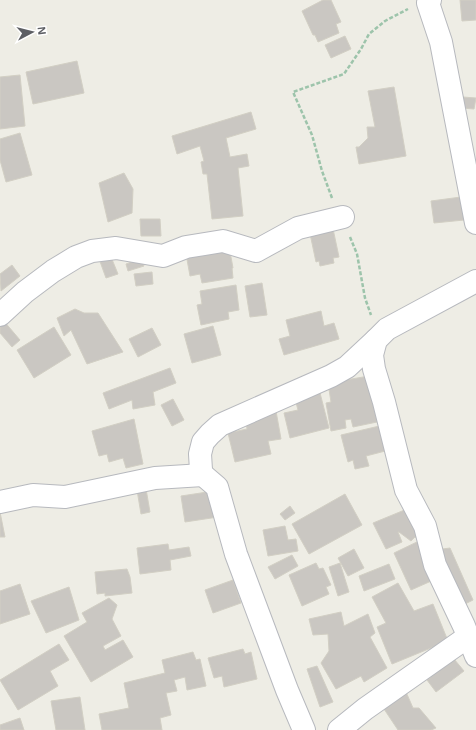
<svg xmlns="http://www.w3.org/2000/svg" width="476" height="730" font-family="Arial,sans-serif">
  <rect width="100%" height="100%" fill="#eeede5"/>
  <g fill="#cac7c2" stroke="#d2cfc4">
    <polygon points="323,0 331,0 341,22 336,24 339,33 318,42 315,35 313,35 302,11"/>
    <polygon points="460,0 476,0 476,20 462,21"/>
    <polygon points="345,36 351,49 331,58 325,45"/>
    <polygon points="77,61 84,93 33,104 26,72"/>
    <polygon points="20,75 25,126 0,129 0,77"/>
    <polygon points="394,87 406,156 359,164 356,147 359,147 368,138 367,127 375,127 368,91"/>
    <polygon points="463,97 476,98 474,109 462,108"/>
    <polygon points="251,112 256,129 226,138 230,157 247,154 249,166 238,168 243,216 212,219 207,174 203,174 201,162 204,161 200,146 177,154 172,136"/>
    <polygon points="20,133 32,175 6,182 0,160 0,139"/>
    <polygon points="124,173 133,189 132,213 108,222 99,183"/>
    <polygon points="461,197 464,220 434,223 431,201"/>
    <polygon points="140,219 160,219 161,236 141,236"/>
    <polygon points="332,224 339,257 333,258 334,263 320,266 319,261 316,262 309,229"/>
    <polygon points="229,246 233,268 232,268 233,278 202,283 200,274 190,276 186,254"/>
    <polygon points="109,252 118,274 106,278 98,256"/>
    <polygon points="141,259 144,266 128,271 126,264"/>
    <polygon points="12,265 20,276 1,291 0,274"/>
    <polygon points="152,272 153,284 136,286 134,274"/>
    <polygon points="262,283 267,315 250,317 245,286"/>
    <polygon points="236,285 239,310 228,312 229,319 201,325 197,305 202,304 200,291"/>
    <polygon points="75,309 84,313 98,313 123,352 87,364 71,330 64,336 57,318"/>
    <polygon points="321,311 324,326 334,323 339,339 284,355 279,339 290,336 286,320"/>
    <polygon points="3,320 20,340 12,347 0,333 0,323"/>
    <polygon points="213,326 221,355 192,363 184,334"/>
    <polygon points="54,327 71,355 34,378 17,350"/>
    <polygon points="152,328 161,345 138,357 129,339"/>
    <polygon points="170,368 176,383 153,392 155,405 133,409 132,400 109,409 103,393"/>
    <polygon points="369,376 377,422 353,427 351,419 345,420 346,428 331,431 326,403 331,402 328,383"/>
    <polygon points="319,389 329,428 290,438 284,413 298,410 294,395"/>
    <polygon points="173,399 184,420 172,426 161,405"/>
    <polygon points="276,411 281,439 268,441 271,454 235,462 228,433 247,429 245,415"/>
    <polygon points="134,419 143,464 126,468 123,458 109,462 107,454 99,456 92,431"/>
    <polygon points="388,424 393,449 366,456 369,466 355,469 353,460 348,462 341,435"/>
    <polygon points="145,483 150,512 141,514 136,484"/>
    <polygon points="214,491 218,517 185,522 181,496"/>
    <polygon points="345,494 362,525 309,554 292,524"/>
    <polygon points="290,506 295,513 285,520 280,514"/>
    <polygon points="407,509 425,542 415,537 411,541 399,532 398,532 402,542 386,549 373,523"/>
    <polygon points="0,512 5,537 0,537"/>
    <polygon points="285,526 288,540 296,539 298,551 268,556 263,530"/>
    <polygon points="421,540 438,578 411,590 394,553"/>
    <polygon points="168,544 169,550 189,547 191,556 170,560 171,570 140,574 137,548"/>
    <polygon points="450,548 473,600 461,606 435,550"/>
    <polygon points="354,549 364,568 348,576 338,558"/>
    <polygon points="292,555 298,566 275,579 268,567"/>
    <polygon points="316,563 319,569 323,568 331,585 326,587 329,594 302,606 289,575"/>
    <polygon points="340,563 349,592 338,596 329,567"/>
    <polygon points="389,564 395,579 364,591 359,576"/>
    <polygon points="127,569 130,577 132,593 105,596 105,593 97,594 95,572"/>
    <polygon points="233,580 241,603 213,613 205,590"/>
    <polygon points="398,583 414,611 433,604 448,641 392,664 377,627 386,623 372,597"/>
    <polygon points="20,584 30,614 0,624 0,591"/>
    <polygon points="69,587 79,620 46,633 31,601"/>
    <polygon points="109,598 117,605 112,619 121,636 103,646 105,650 123,640 133,657 91,682 64,636 87,622 82,613"/>
    <polygon points="341,612 344,626 368,614 375,633 370,637 387,668 364,682 361,676 336,689 321,663 329,651 328,634 313,635 309,619"/>
    <polygon points="59,644 69,660 50,671 58,686 18,710 0,680"/>
    <polygon points="243,649 245,654 251,652 257,679 224,687 222,676 214,678 208,658"/>
    <polygon points="193,652 196,660 200,659 206,686 187,690 185,677 174,680 177,691 166,693 171,715 160,718 162,730 102,730 99,714 129,708 124,683 165,673 162,660"/>
    <polygon points="454,659 464,671 436,692 427,680"/>
    <polygon points="317,666 333,702 320,707 307,669"/>
    <polygon points="406,692 413,708 419,708 436,728 431,730 398,730 382,706"/>
    <polygon points="80,697 85,730 56,730 51,701"/>
    <polygon points="20,718 24,730 0,730 0,725"/>
  </g>
  <g fill="none" stroke-linecap="round" stroke-linejoin="round">
    <g stroke="#b7b9be" stroke-width="24">
      <g id="minor">
        <polyline points="430,0 428,3 441,42 476,223"/>
        <polyline points="476,281 387,329 376,340 372,355 374,369 384,402 406,490 425,526 435,565 464,626 476,656"/>
        <polyline points="0,315 25,292 53,271 76,257 92,251 116,248 163,256 186,247 223,241 256,251 298,228 343,217"/>
        <polyline points="0,502 33,495 65,497 155,478 203,475"/>
        <polyline points="304,730 287,690 236,554 217,487 203,475 201,470 200,454 203,442 210,434 220,425 331,376 347,367 376,340"/>
        <polyline points="339,730 365,709 469,636"/>
      </g>
    </g>
    <g stroke="#9dc4ab" stroke-width="2.5" stroke-dasharray="4 2" stroke-linecap="butt">
      <polyline points="332,198 322,171 312,135 293,92 344,74 361,49 369,34 385,21 408,9"/>
      <polyline points="350,237 357,254 365,298 371,315"/>
    </g>
    <use href="#minor" stroke="#fff" stroke-width="22"/>
  </g>
  <g transform="translate(32 32) rotate(83)" stroke="#ffffff" stroke-width="3" paint-order="stroke">
  <path d="M0-3L7 15L0 10L-7 15Z" fill="#5d5f64"/>
  <text y="-6" font-size="11" font-weight="bold" text-anchor="middle" fill="#5d5f64">N</text>
  </g>
</svg>
